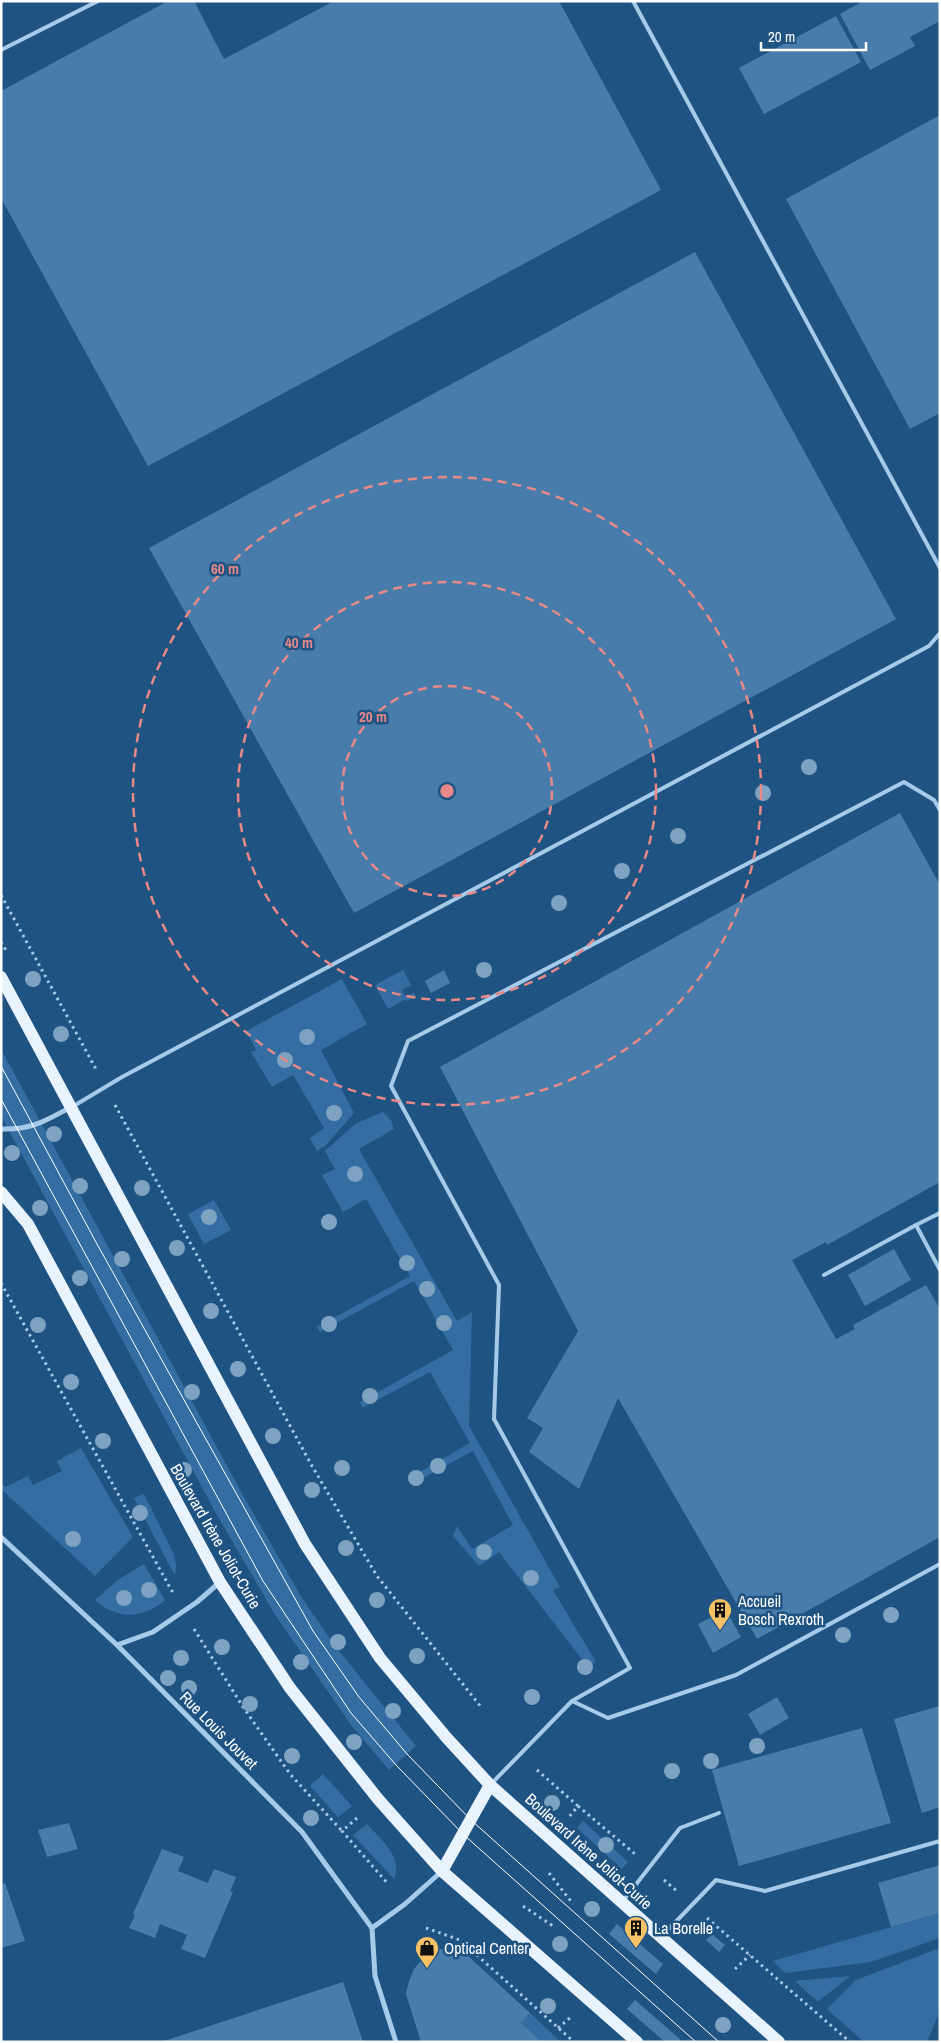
<svg xmlns="http://www.w3.org/2000/svg" width="941" height="2043" font-family="'Archivo Narrow',sans-serif">
  <rect width="100%" height="100%" fill="#1f5382"/>
  <g fill="#336da1">
    <polygon points="403,970 411,985 402,990 405,996 414,993 416,997 407,1001 406,999 388,1009 375,985"/>
    <polygon points="342,979 367,1024 321,1050 354,1113 326,1145 317,1151 310,1138 324,1128 293,1075 272,1087 251,1052 256,1050 248,1034 244,1032"/>
    <polygon points="1,1049 245,1499 302,1598 335,1646 416,1746 389,1770 351,1725 274,1613 217,1515 1,1116"/>
    <polygon points="383,1112 391,1120 394,1129 359,1149 457,1321 472,1312 469,1426 560,1587 553,1590 596,1662 588,1667 499,1552 479,1566 453,1536 457,1526 472,1549 513,1525 473,1451 412,1484 409,1478 470,1443 430,1372 362,1408 360,1402 453,1350 414,1281 320,1332 317,1327 410,1276 366,1199 343,1212 322,1175 335,1169 325,1151 355,1124"/>
    <polygon points="214,1200 231,1230 204,1244 188,1214"/>
    <polygon points="81,1448 133,1537 95,1576 1,1489 1,1482 5,1487 28,1476 33,1485 62,1471 57,1461"/>
    <polygon points="144,1494 174,1554 176,1564 175,1576 134,1498"/>
    <path d="M144,1564L165,1600C144,1619 116,1620 95,1600L119,1579Z"/>
    <polygon points="323,1774 352,1806 338,1817 310,1786"/>
    <polygon points="583,1821 628,1862 622,1869 577,1828"/>
    <path d="M367,1824C380,1839 404,1857 394,1879L353,1835Z"/>
    <polygon points="940,1913 940,1938 871,1962 785,1973 773,1961"/>
    <polygon points="940,1948 940,2010 928,2040 930,2042 864,2042 827,2009 856,1980"/>
    <polygon points="850,1976 818,2002 795,1981"/>
    <polygon points="530,2013 561,2042 542,2042 521,2023"/>
  </g>
  <g fill="#487dab">
    <polygon points="168,1 194,1 224,59 334,1 559,1 661,190 148,466 1,198 1,91"/>
    <polygon points="863,1 940,1 940,21 910,37 915,46 870,70 840,14"/>
    <polygon points="836,16 861,62 764,114 739,68"/>
    <polygon points="940,115 940,413 910,429 786,199"/>
    <polygon points="695,252 896,619 354,913 149,548"/>
    <polygon points="900,813 940,885 940,1182 827,1245 826,1242 792,1260 836,1339 855,1329 853,1325 926,1285 940,1309 940,1537 757,1639 618,1398 579,1489 529,1452 543,1428 527,1418 578,1331 440,1067"/>
    <polygon points="444,970 450,983 431,993 425,981"/>
    <polygon points="894,1249 911,1280 865,1306 848,1275"/>
    <polygon points="726,1610 741,1637 713,1653 698,1624"/>
    <polygon points="777,1697 789,1718 760,1735 748,1714"/>
    <polygon points="940,1706 940,1807 922,1813 894,1719"/>
    <polygon points="862,1728 891,1823 739,1866 712,1770"/>
    <polygon points="69,1823 78,1849 47,1857 38,1830"/>
    <polygon points="162,1849 184,1857 178,1871 208,1883 214,1869 236,1877 230,1891 233,1892 205,1958 181,1949 187,1935 160,1924 155,1938 129,1928 135,1915 133,1914"/>
    <polygon points="940,1865 940,1913 891,1927 878,1883"/>
    <polygon points="5,1883 25,1941 1,1948 1,1884"/>
    <polygon points="617,1924 663,1964 656,1974 609,1934"/>
    <polygon points="712,1934 725,1945 719,1952 706,1940"/>
    <polygon points="440,1949 455,1949 467,1955 530,2013 521,2023 542,2042 421,2042 406,1994 409,1981 414,1969 421,1961 429,1954"/>
    <polygon points="343,1982 363,2042 164,2042 164,2041"/>
    <polygon points="635,2000 680,2039 678,2042 665,2042 627,2009"/>
  </g>
  <g fill="none" stroke-linecap="round" stroke-linejoin="round">
    <g stroke="#a6cae9" stroke-width="3" stroke-dasharray="2.5 4" stroke-linecap="butt">
      <polyline points="1,895 97,1071"/>
      <polyline points="1,942 7,952"/>
      <polyline points="115,1105 312,1466 377,1576 481,1707"/>
      <polyline points="1,1283 173,1593"/>
      <polyline points="194,1629 243,1707 290,1774 342,1831"/>
      <polyline points="537,1770 578,1806 569,1817"/>
      <polyline points="578,1806 635,1854"/>
      <polyline points="357,1818 342,1831 388,1884"/>
      <polyline points="549,1873 573,1904"/>
      <polyline points="664,1880 678,1892"/>
      <polyline points="523,1906 553,1926"/>
      <polyline points="707,1918 850,2042"/>
      <polyline points="426,1928 460,1940 574,2042"/>
      <polyline points="735,1969 750,1955"/>
      <polyline points="558,2028 571,2017"/>
    </g>
    <g stroke="#a6cae9" stroke-width="4">
      <polyline points="633,1 940,568"/>
      <polyline points="1,50 98,1"/>
      <polyline points="72,1107 122,1077 929,646 940,633"/>
      <polyline points="940,1213 916,1225 940,1270"/>
      <polyline points="824,1275 916,1225"/>
      <polyline points="572,1701 630,1668 494,1419 499,1285 391,1086 408,1041 904,782 934,800 940,810"/>
      <polyline points="491,1784 572,1701 608,1718 736,1675 940,1564"/>
      <polyline points="623,1901 680,1828 719,1813"/>
      <polyline points="663,1935 716,1880 765,1891 940,1841"/>
    </g>
    <g stroke="#a6cae9" stroke-width="5">
      <path d="M1,1129C32,1130 45,1121 71,1107"/>
      <polyline points="1,1537 117,1645 302,1832 372,1928 375,1976 396,2042"/>
      <polyline points="117,1645 153,1632 197,1602 219,1583"/>
      <polyline points="372,1928 405,1904 441,1872"/>
    </g>
    <g stroke="#e9f3fe" stroke-width="12">
      <polyline points="1,977 305,1544 380,1658 446,1737 490,1785 779,2042"/>
      <polyline points="1,1192 28,1224 220,1582 290,1688 378,1799 442,1871 637,2042"/>
      <polyline points="442,1871 490,1785"/>
    </g>
    <g stroke="#fff" stroke-width="1">
      <polyline points="1,1066 97,1244 313,1631 359,1697 407,1754 471,1820 719,2042"/>
      <polyline points="1,1099 263,1581 351,1713 396,1765 464,1835 696,2042"/>
    </g>
  </g>
  <g fill="#7da2c2">
    <circle cx="809" cy="767" r="8"/>
    <circle cx="763" cy="793" r="8"/>
    <circle cx="678" cy="836" r="8"/>
    <circle cx="622" cy="871" r="8"/>
    <circle cx="559" cy="903" r="8"/>
    <circle cx="484" cy="970" r="8"/>
    <circle cx="33" cy="979" r="8"/>
    <circle cx="61" cy="1034" r="8"/>
    <circle cx="307" cy="1037" r="8"/>
    <circle cx="285" cy="1060" r="8"/>
    <circle cx="334" cy="1113" r="8"/>
    <circle cx="54" cy="1134" r="8"/>
    <circle cx="12" cy="1153" r="8"/>
    <circle cx="355" cy="1174" r="8"/>
    <circle cx="80" cy="1186" r="8"/>
    <circle cx="142" cy="1188" r="8"/>
    <circle cx="40" cy="1208" r="8"/>
    <circle cx="209" cy="1217" r="8"/>
    <circle cx="329" cy="1222" r="8"/>
    <circle cx="177" cy="1248" r="8"/>
    <circle cx="122" cy="1259" r="8"/>
    <circle cx="407" cy="1263" r="8"/>
    <circle cx="80" cy="1278" r="8"/>
    <circle cx="427" cy="1289" r="8"/>
    <circle cx="211" cy="1311" r="8"/>
    <circle cx="444" cy="1323" r="8"/>
    <circle cx="329" cy="1324" r="8"/>
    <circle cx="38" cy="1325" r="8"/>
    <circle cx="238" cy="1369" r="8"/>
    <circle cx="71" cy="1382" r="8"/>
    <circle cx="192" cy="1392" r="8"/>
    <circle cx="370" cy="1396" r="8"/>
    <circle cx="273" cy="1436" r="8"/>
    <circle cx="103" cy="1441" r="8"/>
    <circle cx="438" cy="1466" r="8"/>
    <circle cx="342" cy="1468" r="8"/>
    <circle cx="184" cy="1470" r="8"/>
    <circle cx="416" cy="1478" r="8"/>
    <circle cx="312" cy="1490" r="8"/>
    <circle cx="140" cy="1513" r="8"/>
    <circle cx="73" cy="1539" r="8"/>
    <circle cx="346" cy="1548" r="8"/>
    <circle cx="484" cy="1552" r="8"/>
    <circle cx="531" cy="1578" r="8"/>
    <circle cx="149" cy="1590" r="8"/>
    <circle cx="124" cy="1598" r="8"/>
    <circle cx="377" cy="1600" r="8"/>
    <circle cx="891" cy="1615" r="8"/>
    <circle cx="843" cy="1635" r="8"/>
    <circle cx="338" cy="1642" r="8"/>
    <circle cx="222" cy="1647" r="8"/>
    <circle cx="417" cy="1656" r="8"/>
    <circle cx="181" cy="1658" r="8"/>
    <circle cx="301" cy="1662" r="8"/>
    <circle cx="585" cy="1667" r="8"/>
    <circle cx="168" cy="1678" r="8"/>
    <circle cx="189" cy="1688" r="8"/>
    <circle cx="532" cy="1697" r="8"/>
    <circle cx="250" cy="1704" r="8"/>
    <circle cx="393" cy="1711" r="8"/>
    <circle cx="354" cy="1742" r="8"/>
    <circle cx="757" cy="1746" r="8"/>
    <circle cx="292" cy="1756" r="8"/>
    <circle cx="711" cy="1761" r="8"/>
    <circle cx="672" cy="1771" r="8"/>
    <circle cx="552" cy="1803" r="8"/>
    <circle cx="311" cy="1818" r="8"/>
    <circle cx="606" cy="1845" r="8"/>
    <circle cx="592" cy="1909" r="8"/>
    <circle cx="560" cy="1944" r="8"/>
    <circle cx="548" cy="2006" r="8"/>
    <circle cx="723" cy="2025" r="8"/>
  </g>
  <g fill="none" stroke="#e88989" stroke-width="2.5" stroke-dasharray="9 6">
    <circle cx="447" cy="791" r="105"/>
    <circle cx="447" cy="791" r="209"/>
    <circle cx="447" cy="791" r="314"/>
  </g>
  <defs>
    <g id="building-pin" transform="scale(1.25)"><path d="M0 17L-7.5 6A9.5 9.5 0 1 1 7.5 6Z" fill="#f7c166" stroke="#1f5382"/><path d="M-4-6H4V6H1V3H-1V6H-4ZM-2.5-4.3h1.7v1.8h-1.7ZM.8-4.3h1.7v1.8H.8ZM-2.5-1h1.7V.8h-1.7ZM.8-1h1.7V.8H.8Z" fill="#111"/></g>
    <g id="shop-pin" transform="scale(1.25)"><path d="M0 17L-7.5 6A9.5 9.5 0 1 1 7.5 6Z" fill="#f7c166" stroke="#1f5382"/><path d="M-5-2.5h2.3a2.7 3.5 0 0 1 5.4 0H5L5.5 6h-11ZM-1.5-2.5h3a1.5 2.3 0 0 0-3 0Z" fill="#111"/></g>
  </defs>
  <g fill-rule="evenodd">
    <use href="#building-pin" x="720" y="1610"/>
    <use href="#building-pin" x="636" y="1928"/>
    <use href="#shop-pin" x="427" y="1948"/>
  </g>
  <g text-anchor="middle" stroke-width="5" stroke-linejoin="round" paint-order="stroke">
    <g font-size="16" fill="#fff" stroke="#1f5382">
      <text transform="translate(216 1536) rotate(60)" y="6">Boulevard Irène Joliot-Curie</text>
      <text transform="translate(219 1730) rotate(45)" y="6">Rue Louis Jouvet</text>
      <text transform="translate(589 1851) rotate(42)" y="6">Boulevard Irène Joliot-Curie</text>
    </g>
    <g font-size="16" fill="#fff" stroke="#1f5382" text-anchor="start">
      <text x="738" y="1607">Accueil<tspan x="738" dy="18">Bosch Rexroth</tspan></text>
      <text x="654" y="1934">La Borelle</text>
      <text x="444" y="1954">Optical Center</text>
    </g>
  </g>
  <circle cx="447" cy="791" r="8" fill="#e88989" stroke="#1f5382" stroke-width="2.5"/>
  <g font-size="15" text-anchor="middle" font-weight="bold" fill="#e88989" stroke="#1f5382" stroke-width="5" stroke-linejoin="round" paint-order="stroke">
    <text x="225" y="574">60 m</text>
    <text x="299" y="648">40 m</text>
    <text x="373" y="722">20 m</text>
  </g>
  <rect width="941" height="2043" fill="none" stroke="#ffffff" stroke-width="5"/>
  <path d="M761 42v8h105v-8" fill="none" stroke="#ffffff" stroke-width="2.5"/>
  <text x="768" y="42" font-size="15" fill="#ffffff" stroke="#1f5382" stroke-width="4" paint-order="stroke">20 m</text>
</svg>
